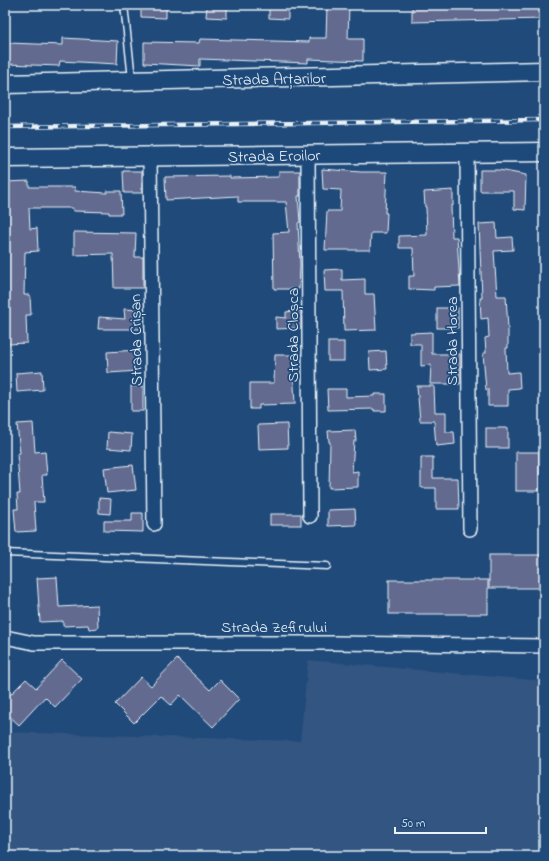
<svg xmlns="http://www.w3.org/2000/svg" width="549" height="861" font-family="'Indie Flower',sans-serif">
  <rect width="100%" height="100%" fill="#1f4a7a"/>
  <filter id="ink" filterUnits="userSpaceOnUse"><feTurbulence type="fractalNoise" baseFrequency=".025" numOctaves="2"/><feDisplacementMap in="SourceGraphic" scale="8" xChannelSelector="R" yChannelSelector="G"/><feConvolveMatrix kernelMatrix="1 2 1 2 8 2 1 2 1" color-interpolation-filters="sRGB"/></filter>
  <g filter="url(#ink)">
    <polygon fill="#335481" points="308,660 544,681 544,856 5,856 5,732 300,741"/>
    <g fill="#636b90" stroke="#e8f1f8">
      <polygon points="141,5 166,5 166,18 141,17"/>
      <polygon points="207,5 227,5 227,18 206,17"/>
      <polygon points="269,5 288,5 288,19 269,18"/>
      <polygon points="327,5 349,5 348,39 363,39 363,61 308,59 308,63 200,59 200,66 144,63 144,42 199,43 200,39 309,42 309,38 326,38"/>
      <polygon points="412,5 544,5 544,19 412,22"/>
      <polygon points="63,38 118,41 117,64 60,61 59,66 7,64 8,43 63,45"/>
      <polygon points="322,169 361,172 387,172 385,213 387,213 386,233 371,233 370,250 325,250 327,211 340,211 341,190 323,189"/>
      <polygon points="480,170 499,170 526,175 525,210 514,209 514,191 480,191"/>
      <polygon points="123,171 142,171 142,193 124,193"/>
      <polygon points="279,171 300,171 300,196 298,196 300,222 298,223 300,265 299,289 274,289 273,233 289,232 286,202 238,202 238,196 166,200 165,177 230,176 230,178 279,177"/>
      <polygon points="29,181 29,187 75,187 75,191 107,193 107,191 121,191 122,214 109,214 109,212 73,211 73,208 29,208 30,229 37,228 38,251 25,252 24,295 30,295 31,315 26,315 27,343 8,344 6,326 8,326 6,297 7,253 6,253 5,230 8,230 6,182"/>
      <polygon points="453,190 453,206 451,206 452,237 457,237 460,286 434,287 434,290 409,289 409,276 414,276 413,248 399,248 399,236 427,235 426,207 425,207 424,192"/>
      <polygon points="496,223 497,238 512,237 513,250 494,251 497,296 506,296 508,328 508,348 506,348 507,373 519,372 520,388 508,389 508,406 488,406 488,389 486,390 483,353 486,353 485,338 489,337 488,318 481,319 480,298 482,298 479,224"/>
      <polygon points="74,232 136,233 135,257 143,257 143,288 114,288 113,254 74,255"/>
      <polygon points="342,269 342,280 365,279 365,294 374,294 376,330 344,331 343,291 325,291 324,270"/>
      <rect x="437" y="308" width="21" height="20"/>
      <polygon points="124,309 140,310 140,329 98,329 99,317 125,319"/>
      <polygon points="301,310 301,328 276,329 276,317 286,318 286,312"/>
      <polygon points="432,332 432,354 460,354 460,384 430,384 431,365 421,366 421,344 410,344 410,333"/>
      <rect x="328" y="342" width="16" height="19"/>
      <polygon points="138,350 139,371 108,373 107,352"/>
      <polygon points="386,351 387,369 370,370 369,352"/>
      <polygon points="275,355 297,355 297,367 293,367 295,404 259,405 259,409 250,409 250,383 274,383"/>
      <polygon points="42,371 43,390 17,392 16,373"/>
      <rect x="131" y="386" width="12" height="25"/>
      <polygon points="417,386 434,386 435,412 446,412 446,432 454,432 455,444 436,446 434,421 420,421"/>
      <polygon points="327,389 346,389 346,397 374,396 374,394 386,394 386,411 374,411 374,409 328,410"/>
      <polygon points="33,423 35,452 45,451 47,475 42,475 44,502 34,502 36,531 16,532 14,509 18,509 17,494 20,494 17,454 20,453 17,424"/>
      <polygon points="287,424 288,448 259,449 258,425"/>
      <rect x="486" y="428" width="22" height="20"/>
      <polygon points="355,430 356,441 354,441 352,472 358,471 358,487 329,488 330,442 329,442 328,431"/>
      <polygon points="108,432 132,434 131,450 107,448"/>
      <rect x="516" y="452" width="23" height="39"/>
      <polygon points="421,457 433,457 433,478 458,478 459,509 436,509 436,488 421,488"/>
      <polygon points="133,465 136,490 107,493 104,468"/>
      <polygon points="99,498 111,499 110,514 99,513"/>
      <polygon points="355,509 356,525 328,526 328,510"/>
      <polygon points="132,513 143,513 143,532 104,531 104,521 132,521"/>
      <rect x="270" y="514" width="31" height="11"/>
      <rect x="489" y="555" width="55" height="33"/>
      <polygon points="57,577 59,607 97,605 98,628 89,629 88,625 63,626 63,621 40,622 37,578"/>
      <rect x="389" y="580" width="99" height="34"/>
      <polygon points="177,659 210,690 220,680 239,699 213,727 180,695 171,705 161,696 134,723 115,704 141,677 151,686"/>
      <polygon points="62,660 82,679 55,707 45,697 19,725 5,712 5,700 26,679 36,688"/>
    </g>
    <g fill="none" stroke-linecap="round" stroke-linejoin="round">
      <g stroke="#e8f1f8" stroke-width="9">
        <g id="lane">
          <polyline points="124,5 132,79"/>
          <polyline points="5,553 327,566"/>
        </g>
      </g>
      <g stroke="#e8f1f8" stroke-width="16">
        <g id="street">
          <polyline points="467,153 470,529"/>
          <polyline points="308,154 310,516"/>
          <polyline points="150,156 154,524"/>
          <polyline points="5,637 34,643 335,643 544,646"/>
        </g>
      </g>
      <g stroke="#e8f1f8" stroke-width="21">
        <g id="secondary">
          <polyline points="5,84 544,71"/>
          <polyline points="5,158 544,152"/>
        </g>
      </g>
      <use href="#lane" stroke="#1f4a7a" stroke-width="6"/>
      <use href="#street" stroke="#1f4a7a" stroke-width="13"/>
      <use href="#secondary" stroke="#1f4a7a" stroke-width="18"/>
      <g stroke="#e8f1f8" stroke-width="4.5">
        <polyline id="rail" points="5,127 544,120"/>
      </g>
      <use href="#rail" stroke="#1f4a7a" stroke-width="3" stroke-dasharray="9" stroke-linecap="butt"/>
    </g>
  </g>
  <g text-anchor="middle" stroke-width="3.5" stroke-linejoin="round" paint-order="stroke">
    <g font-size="16" fill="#e8f1f8" stroke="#1f4a7a">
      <text transform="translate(274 78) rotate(-1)" y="6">Strada Arțarilor</text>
      <text transform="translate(274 155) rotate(-1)" y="6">Strada Eroilor</text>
      <text transform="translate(292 335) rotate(-90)" y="6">Strada Cloșca</text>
      <text transform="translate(135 340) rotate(-91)" y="6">Strada Crișan</text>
      <text transform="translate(451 341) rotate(-90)" y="6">Strada Horea</text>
      <text x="274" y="632">Strada Zefirului</text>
    </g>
  </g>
  <rect width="549" height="861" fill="none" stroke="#1f4a7a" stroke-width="20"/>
  <rect x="10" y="10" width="529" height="841" fill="none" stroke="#e8f1f8" stroke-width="1.5" filter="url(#ink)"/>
  <path d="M395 827v6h91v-6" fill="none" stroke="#e8f1f8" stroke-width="2"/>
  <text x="401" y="827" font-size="12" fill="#e8f1f8" stroke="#1f4a7a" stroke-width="3" paint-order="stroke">50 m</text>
</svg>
